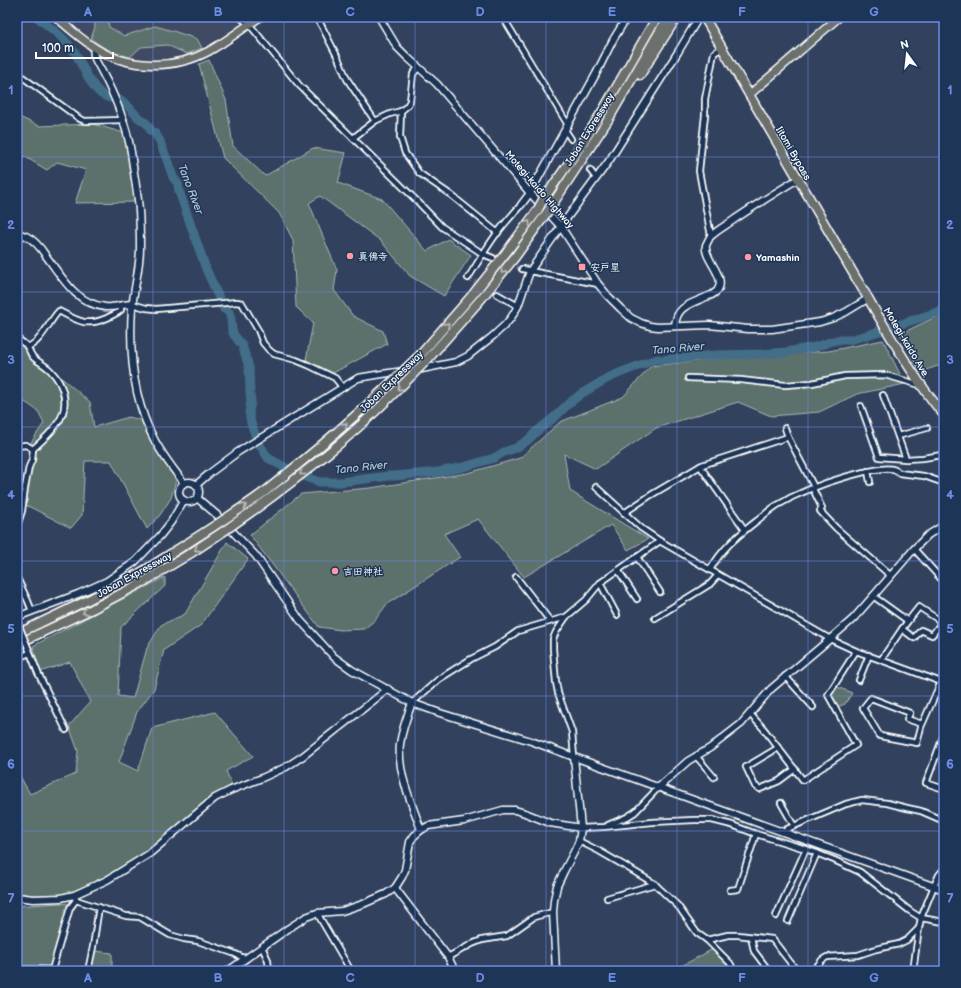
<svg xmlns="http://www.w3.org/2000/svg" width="961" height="988" font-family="'Balsamiq Sans','Klee One',sans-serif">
  <rect width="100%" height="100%" fill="#32425e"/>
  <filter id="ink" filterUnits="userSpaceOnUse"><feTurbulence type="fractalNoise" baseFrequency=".025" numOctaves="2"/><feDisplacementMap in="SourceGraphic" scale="8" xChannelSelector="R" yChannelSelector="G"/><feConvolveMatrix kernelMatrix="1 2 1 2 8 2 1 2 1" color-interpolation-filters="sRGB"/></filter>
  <g filter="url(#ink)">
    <polygon fill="#414b63" points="64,17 232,17 238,21 240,24 211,43 187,54 174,58 152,60 130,57 113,52 103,47 81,32"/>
    <g fill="#5b706c" stroke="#adb8b6">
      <polygon points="94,17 107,17 109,27 124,36 155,26 173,31 197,39 202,48 187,54 167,45 141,47 130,57 113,52 103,47 91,39 95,27"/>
      <polygon points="209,60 226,100 233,146 265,176 313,148 346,153 338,183 382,199 427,251 448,239 471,255 444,296 410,276 381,241 320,196 309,203 337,270 334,290 353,316 383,331 387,344 333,373 306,360 313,323 296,307 293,240 279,213 223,158 199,64"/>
      <polygon points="17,116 39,126 93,124 124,133 135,202 75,203 86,170 57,162 47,170 17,152"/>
      <polygon points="944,313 944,364 920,372 900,334"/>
      <polygon points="17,340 90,402 94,427 129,417 144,421 176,480 171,498 160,515 147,529 111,461 85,461 82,515 71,528 26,505 30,468 34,460 35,451 30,444 44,423 38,411 25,402 17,405"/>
      <polygon points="883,340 905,384 857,394 819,412 771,416 738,402 656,428 596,469 564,454 570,491 648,539 628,550 611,525 524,577 478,519 444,534 460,557 387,604 375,620 364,629 341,630 319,627 250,535 301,494 370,488 468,473 520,458 560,422 623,397 651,366 714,359 829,351"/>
      <polygon points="227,542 248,559 201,625 164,650 154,689 137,712 119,762 138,771 152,728 215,712 253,756 226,771 232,785 212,796 147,851 106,878 73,892 60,895 33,895 17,893 17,771 30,794 76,774 78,751 69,726 90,702 70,662 40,672 33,646 165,577 165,586 121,627 118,696 133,698 147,648 161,625 185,614"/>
      <polygon points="835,686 852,693 845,704 837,707 830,695"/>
      <polygon points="60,903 68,904 50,966 17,966 17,906"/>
      <polygon points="713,949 728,963 731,971 672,971"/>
      <polygon points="94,951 112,953 112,971 90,971"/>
    </g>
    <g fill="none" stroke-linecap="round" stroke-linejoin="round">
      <path stroke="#436e89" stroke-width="9" d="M37,17C51,28 65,38 75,53C83,65 88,82 99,92C107,100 114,97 121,101C129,105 133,113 139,118C145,122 148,123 151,131L154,132L160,141L161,145L166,157L173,177L178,184L179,191L206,269L224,309L229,312L231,319L232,330L234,335L242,345L249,367L250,393L251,401L249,412L251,423L257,440L268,458L288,469L308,478L320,482H341L389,476H395L438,472L464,467L494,458L504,452L516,448L528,440L536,432L557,415L568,404L581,394L608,378L622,372L651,361L658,359L662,360L716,355L762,354L786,352L815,347L836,340H849L864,336L944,310"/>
      <g stroke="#515e76" stroke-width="4.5" stroke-dasharray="4.5 2" stroke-linecap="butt">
        <polyline points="571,139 579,151"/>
        <polyline points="583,158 590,170"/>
        <polyline points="498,260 522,269"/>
        <polyline points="468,278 497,294"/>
      </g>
      <g stroke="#fff" stroke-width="8">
        <g id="street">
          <polyline points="240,17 249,24 299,85 418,202 442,227 483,254 493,258"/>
          <polyline points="317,17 338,58 347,79 375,121"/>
          <polyline points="503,17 568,125"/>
          <polyline points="17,73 80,119 85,121 124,120"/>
          <polyline points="401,111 400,137 405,153 419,173 451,195 498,233"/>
          <polyline points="565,130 571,139"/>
          <polyline points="353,138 375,121 390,114 401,111 407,106 410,101 413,74 418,68"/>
          <polyline points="590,170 596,178"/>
          <polyline points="711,236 699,171 705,115 705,99 714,53 722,48"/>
          <polyline points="522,269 528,270 530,271 598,284"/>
          <path d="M468,278C477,264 485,250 495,236C503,225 512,215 521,205"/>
          <polyline points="497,294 518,306"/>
          <polyline points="132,304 146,308 156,309 237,302 242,303 258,330 263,343 269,350 274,354 296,360 308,365 335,378 343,388"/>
          <path d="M17,338C20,341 24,343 27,346C29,349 30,354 33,357C38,362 45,365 50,370C65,385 70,407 57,424C51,433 41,442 33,449L32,460L29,467L25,488L22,511L17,526"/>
          <path d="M27,347C41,343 49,321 59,311C78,321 86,327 107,318C112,315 117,314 121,310L120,305"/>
          <polyline points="688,378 741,380 785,385 812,383 845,376 885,375 920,385"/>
          <polyline points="883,395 906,459"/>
          <polyline points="861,406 879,457 906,459 923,458 942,455 944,455"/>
          <polyline points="785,428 788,437 813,485 814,491 822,508 820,511 836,528 891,576"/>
          <polyline points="898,436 927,428"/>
          <polyline points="17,446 26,445 33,449"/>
          <polyline points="700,466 745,530"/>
          <polyline points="868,471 870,482"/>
          <polyline points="596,487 641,528 660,541 830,639 856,651 944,683"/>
          <polyline points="624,513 651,495 702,465 788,437"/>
          <polyline points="914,549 944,582"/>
          <polyline points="637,557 660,592"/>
          <polyline points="618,570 637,599"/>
          <path d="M710,570C722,549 735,538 754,523C761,518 768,511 776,506C781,503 787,500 792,497C815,486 839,478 864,472C874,470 893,465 899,473L924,476L944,483"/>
          <polyline points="516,577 550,621"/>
          <polyline points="17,578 28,601 32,611"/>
          <polyline points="600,583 617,615"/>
          <polyline points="873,596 908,621 919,607 942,622 932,635 921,630 914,638 902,629 908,621"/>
          <polyline points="655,618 710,584 718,575"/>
          <polyline points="29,650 38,673 66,730"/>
          <polyline points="17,658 30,653"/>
          <polyline points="881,660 902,629"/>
          <polyline points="785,676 813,707"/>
          <polyline points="859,680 869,655"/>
          <polyline points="412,703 439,679 471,659 495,647 518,631 566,617"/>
          <polyline points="750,714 763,728 803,780 856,745 828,695 856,651"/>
          <polyline points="922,724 907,719 910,713 871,698 863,708 880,736 917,743 921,727 941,682"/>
          <polyline points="943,737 926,783 944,789"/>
          <polyline points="778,748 746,767 755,786 760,789 779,781 795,769"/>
          <polyline points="696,756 714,777"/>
          <polyline points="574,757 572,732 558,693 556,682 553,649 553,639 556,632 566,617 586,600 600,583 660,541"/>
          <polyline points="781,803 794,826"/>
          <polyline points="608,825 627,817 635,812 659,787"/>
          <polyline points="581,828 604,827 652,822 694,820 712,820 732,825 756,834 806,849 834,860 860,872 910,911 921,918 944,922"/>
          <polyline points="785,833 787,829 794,826 846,804 862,800 887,803 907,808 921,811 944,821"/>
          <polyline points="579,841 599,851 625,866 655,884 661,890 678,906 697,933 707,940 730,963 734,971"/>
          <polyline points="730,890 738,889 756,834"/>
          <polyline points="74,895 76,900 126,916 140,917 170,935 184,939 198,941 233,953 246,959"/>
          <polyline points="607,898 655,884"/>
          <polyline points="317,913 351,971"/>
          <polyline points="776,916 806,849"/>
          <polyline points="788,921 817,853"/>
          <polyline points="751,937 754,951 769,971"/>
          <polyline points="707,940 728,935 738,935 772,939 797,971"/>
          <polyline points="262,947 268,960 269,971"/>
          <polyline points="448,957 472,944 482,940 507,936 534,917 553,912"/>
          <polyline points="17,969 52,970 70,908 76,900"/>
          <polyline points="88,971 93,947 99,907"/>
          <polyline points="813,971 822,960 827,957 858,955 876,949 899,944 907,940 919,928 921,918 934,886 939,875 944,869"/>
          <polyline points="913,971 919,928"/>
        </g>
      </g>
      <g stroke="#fff" stroke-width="9">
        <g id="secondary">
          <polyline points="379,17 397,47 407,57 437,84 530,193 561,227 598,284 608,296 621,309 631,318 641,323 650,326 658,327 709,325 748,329 772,329 820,322 833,318 846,312 869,298"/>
          <path d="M94,48C92,56 97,63 101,70C115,96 126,122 131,152C133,168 136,184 138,200C140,216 140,232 140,248C140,268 134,288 132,308C129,353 133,401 155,441C163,456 174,470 184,483"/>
          <polyline points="521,205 530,193 596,74 613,40 627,17"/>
          <path d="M17,233C20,234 23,235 26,236C34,240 41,248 46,256C63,278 75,303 105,307C114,308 123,304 132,304"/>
          <path d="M675,326C676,306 691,304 706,297C710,296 714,294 717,291C728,277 703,259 706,245C707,243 709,239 710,237C717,230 727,225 735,219C756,205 776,192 798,179"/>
          <polyline points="417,370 456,362 468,356 493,336 505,325 511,318 518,306 530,271 564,222 609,161 678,52 699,17"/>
          <circle cx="189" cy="492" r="10"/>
          <polyline points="196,485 210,473 238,452 358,378 382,374 404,371"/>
          <polyline points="197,498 217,515 256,556 300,620 334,657 352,670 412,703 440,713 531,741 574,757 944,890"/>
          <polyline points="17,617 78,594 107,581 135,562 160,536 171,522 184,500"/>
          <path d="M412,703C407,716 402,730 400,744C397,773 412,803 421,830"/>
          <polyline points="659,787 688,761 710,748 741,724 771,689 830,639 853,619 876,593 914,549 928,535 944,525"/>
          <polyline points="395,888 448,957 455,971"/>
          <polyline points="17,897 33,899 61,898 74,895 107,880 149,854 215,798 231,790 262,778 286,767 303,756 388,689"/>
          <polyline points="228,971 289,928 306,917 317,913 342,911 363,904 386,894 395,888 402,877 405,870 410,842 414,836 421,830 428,826 464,821 503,810 515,810 525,813 550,823 581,828"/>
          <polyline points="556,971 553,912 554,900 557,886 564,871 574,852 579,841 581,828 574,757"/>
        </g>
      </g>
      <g stroke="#fff" stroke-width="10">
        <g id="primary">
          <path d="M56,17C69,28 81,39 95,48C128,69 174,70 209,51C227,41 243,28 260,17"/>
          <polyline points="749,95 839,17"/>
        </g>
      </g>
      <g stroke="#fff" stroke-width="11">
        <g id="highway">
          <path d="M704,17C755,104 805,191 856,278C884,324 909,373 944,415"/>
          <polyline points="640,75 677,17"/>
          <polyline points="543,200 580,147 602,112 657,17"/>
          <polyline points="550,208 608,120 668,17"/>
          <polyline points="421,354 474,293 505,254 537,211"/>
          <polyline points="427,360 481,299 515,257 543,218"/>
          <polyline points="17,634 88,600 140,573"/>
          <polyline points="17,644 92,609 145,581"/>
        </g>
      </g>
      <use href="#street" stroke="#1d3557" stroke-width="4.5"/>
      <use href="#secondary" stroke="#1d3557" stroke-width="6"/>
      <use href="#primary" stroke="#6c706d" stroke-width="7"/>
      <use href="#highway" stroke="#6c706d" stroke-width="8"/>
      <g stroke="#fff" stroke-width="8" stroke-linecap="butt">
        <polyline id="street-bridge" points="17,621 29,650"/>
      </g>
      <g stroke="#fff" stroke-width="11" stroke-linecap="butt">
        <g id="highway-bridge">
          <polyline points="537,211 543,200"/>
          <polyline points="543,218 550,208"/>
          <path d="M140,573C183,546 226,520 267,490C278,481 289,472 300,463C342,429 382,392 421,354"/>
          <path d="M145,581C161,571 178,561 194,551C242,520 288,486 333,449C366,422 397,391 427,360"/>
        </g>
      </g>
      <use href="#street-bridge" stroke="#1d3557" stroke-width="4.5"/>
      <use href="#highway-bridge" stroke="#6c706d" stroke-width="8"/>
    </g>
    <defs><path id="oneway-chevron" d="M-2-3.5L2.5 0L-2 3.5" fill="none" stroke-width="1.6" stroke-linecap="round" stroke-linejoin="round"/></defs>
    <g stroke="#bdbfbd">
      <use href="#oneway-chevron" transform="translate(528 223) rotate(-54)"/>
      <use href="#oneway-chevron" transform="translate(503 271) rotate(129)"/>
      <use href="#oneway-chevron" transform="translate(447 325) rotate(-48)"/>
      <use href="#oneway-chevron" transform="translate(400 388) rotate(136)"/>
      <use href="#oneway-chevron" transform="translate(345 425) rotate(-41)"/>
      <use href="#oneway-chevron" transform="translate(302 473) rotate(142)"/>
      <use href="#oneway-chevron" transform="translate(244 506) rotate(-36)"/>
      <use href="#oneway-chevron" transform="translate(197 549) rotate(147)"/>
      <use href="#oneway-chevron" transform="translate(85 612) rotate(154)"/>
    </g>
  </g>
  <path fill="none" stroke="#6c8ce6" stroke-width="1" stroke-opacity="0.55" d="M153,17V971M284,17V971M415,17V971M546,17V971M677,17V971M808,17V971M17,157H944M17,292H944M17,427H944M17,561H944M17,696H944M17,831H944"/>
  <g fill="#ff9aa2" stroke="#1d3557" stroke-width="1.5">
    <circle cx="350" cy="256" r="4"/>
    <circle cx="748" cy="257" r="4"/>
    <rect x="578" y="263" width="8" height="8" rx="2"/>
    <circle cx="335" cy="571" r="4"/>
  </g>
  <g text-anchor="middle" stroke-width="3" stroke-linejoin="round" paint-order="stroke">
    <g font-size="10" fill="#fff" stroke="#1d3557">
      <text transform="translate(589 129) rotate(-58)" y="4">Joban Expressway</text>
      <text transform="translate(794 153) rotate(60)" y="4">Iitomi Bypass</text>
      <text transform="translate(540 189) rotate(49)" y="4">Motegi-kaido Highway</text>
      <text transform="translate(907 342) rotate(59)" y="4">Motegi-kaido Ave.</text>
      <text transform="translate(391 381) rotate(-44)" y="4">Joban Expressway</text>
      <text transform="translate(134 574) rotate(-29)" y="4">Joban Expressway</text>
    </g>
    <g font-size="10" font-weight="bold" fill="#fff" stroke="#1d3557" text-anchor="start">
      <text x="358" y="260">真佛寺</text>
      <text x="756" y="261">Yamashin</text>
      <text x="590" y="271">安戸星</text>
      <text x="343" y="575">吉田神社</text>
    </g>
    <g font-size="11" font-style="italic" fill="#b4c5d0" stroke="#1d3557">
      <text transform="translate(191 189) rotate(69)" y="4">Tano River</text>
      <text transform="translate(678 348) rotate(-5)" y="4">Tano River</text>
      <text transform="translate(361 467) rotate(-6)" y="4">Tano River</text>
    </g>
  </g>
  <rect width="961" height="988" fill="none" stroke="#1d3557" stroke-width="44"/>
  <g transform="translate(907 54) rotate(345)" stroke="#1d3557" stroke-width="3" paint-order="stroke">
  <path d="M0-3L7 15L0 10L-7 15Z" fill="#ffffff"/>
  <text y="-6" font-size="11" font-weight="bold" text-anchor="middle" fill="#ffffff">N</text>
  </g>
  <path d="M36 52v6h77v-6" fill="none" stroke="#ffffff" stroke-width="2"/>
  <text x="42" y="52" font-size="12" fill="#ffffff" stroke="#1d3557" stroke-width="3" paint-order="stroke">100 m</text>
  <rect x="22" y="22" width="917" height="944" fill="none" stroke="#6c8ce6" stroke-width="1.5"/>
  <g font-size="13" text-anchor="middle" font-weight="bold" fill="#6c8ce6">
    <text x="88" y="16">A</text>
    <text x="218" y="16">B</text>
    <text x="350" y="16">C</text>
    <text x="480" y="16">D</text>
    <text x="612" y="16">E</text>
    <text x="742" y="16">F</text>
    <text x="874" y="16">G</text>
    <text x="11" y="94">1</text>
    <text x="950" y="94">1</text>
    <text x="11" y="229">2</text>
    <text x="950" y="229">2</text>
    <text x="11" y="364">3</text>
    <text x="950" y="364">3</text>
    <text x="11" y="499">4</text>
    <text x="950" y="499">4</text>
    <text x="11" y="633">5</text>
    <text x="950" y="633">5</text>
    <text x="11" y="768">6</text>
    <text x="950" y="768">6</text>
    <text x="11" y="903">7</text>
    <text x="950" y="903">7</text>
    <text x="88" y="982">A</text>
    <text x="218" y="982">B</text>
    <text x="350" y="982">C</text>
    <text x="480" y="982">D</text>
    <text x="612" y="982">E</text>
    <text x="742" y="982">F</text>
    <text x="874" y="982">G</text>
  </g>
</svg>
